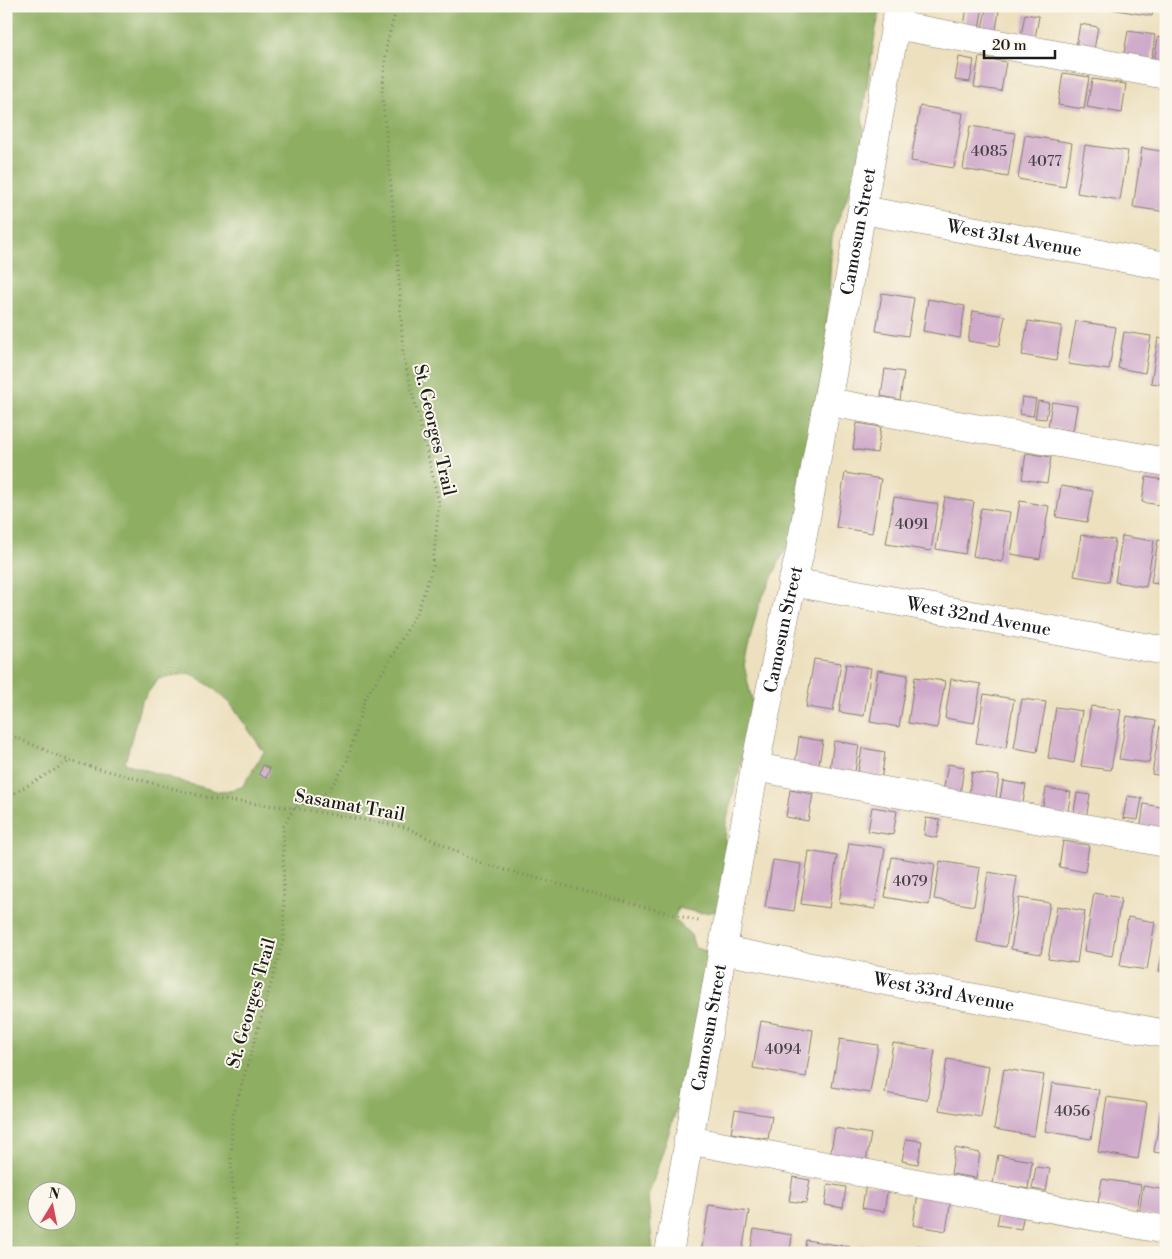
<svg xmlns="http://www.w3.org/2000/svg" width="1172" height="1259" font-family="'Libre Bodoni',serif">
  <rect width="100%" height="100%" fill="#fbf7ec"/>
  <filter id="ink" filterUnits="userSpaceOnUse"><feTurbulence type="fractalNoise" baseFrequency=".02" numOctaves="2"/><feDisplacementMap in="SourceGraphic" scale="10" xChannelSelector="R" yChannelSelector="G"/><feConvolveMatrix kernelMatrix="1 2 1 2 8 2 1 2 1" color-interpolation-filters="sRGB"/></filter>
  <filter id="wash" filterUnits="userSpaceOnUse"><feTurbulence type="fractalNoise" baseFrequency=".0096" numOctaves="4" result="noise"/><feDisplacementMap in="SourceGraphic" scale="20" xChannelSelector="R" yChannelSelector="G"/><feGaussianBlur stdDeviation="1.12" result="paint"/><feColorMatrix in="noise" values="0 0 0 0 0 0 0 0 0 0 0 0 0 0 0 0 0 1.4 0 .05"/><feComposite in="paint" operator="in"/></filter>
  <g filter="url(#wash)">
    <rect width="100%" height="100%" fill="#ede0bf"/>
    <path fill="#8eae62" stroke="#55653f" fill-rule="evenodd" d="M6,6H882L876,28L862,118L867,146L832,236L826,350L799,520L758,607L744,665L754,710L726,823L724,888L720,911L700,913L678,908L674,919L691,935L695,948L710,952L690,1067L648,1197L653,1253H6ZM189,673L212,687L230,703L264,752L242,787L221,792L189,784L125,763L141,702L158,679ZM38,1192H68V1222H38Z"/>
    <g id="blocks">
      <g fill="#cfaaca">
        <polygon points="967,6 983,7 979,29 964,27"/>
        <polygon points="1112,6 1154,6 1152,16 1111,9"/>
        <polygon points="986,9 999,11 996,30 982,28"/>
        <polygon points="1025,14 1039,16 1035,38 1021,36"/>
        <polygon points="1080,24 1098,27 1094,50 1076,47"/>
        <polygon points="1128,31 1155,35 1151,63 1123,58"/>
        <polygon points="1158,37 1166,38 1166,68 1153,66"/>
        <polygon points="959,57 974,60 970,82 955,80"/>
        <polygon points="979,57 1006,62 1001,91 974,87"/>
        <polygon points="1063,73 1089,77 1084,109 1058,105"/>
        <polygon points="1092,79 1126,84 1122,113 1087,107"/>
        <polygon points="920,106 963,113 954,168 911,161"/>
        <polygon points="970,126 1015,133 1008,177 963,169"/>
        <polygon points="1025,135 1072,143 1065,187 1018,179"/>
        <polygon points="1085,145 1128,151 1120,200 1077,193"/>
        <polygon points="1142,148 1166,152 1166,212 1133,207"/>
        <polygon points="882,293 914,298 908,336 876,331"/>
        <polygon points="928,299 965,306 960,338 923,331"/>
        <polygon points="973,311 1005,316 999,346 968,341"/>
        <polygon points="1028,321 1062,326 1056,361 1022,355"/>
        <polygon points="1076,321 1116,327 1109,370 1068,364"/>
        <polygon points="1124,332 1151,336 1145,373 1118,368"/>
        <polygon points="1158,338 1166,340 1166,385 1151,383"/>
        <polygon points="885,369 904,372 900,400 881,396"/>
        <polygon points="1022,397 1036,399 1033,416 1020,414"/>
        <polygon points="1038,401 1049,403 1046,419 1035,418"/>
        <polygon points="1052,402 1077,406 1073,431 1048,427"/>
        <polygon points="857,423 881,427 877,453 853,449"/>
        <polygon points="1026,453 1051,457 1047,483 1022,479"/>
        <polygon points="845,473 881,479 872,533 836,527"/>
        <polygon points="1146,477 1164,480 1159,505 1142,502"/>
        <polygon points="1061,486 1093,491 1087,522 1056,517"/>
        <polygon points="894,497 938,504 931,551 886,544"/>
        <polygon points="945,497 974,502 965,554 936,549"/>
        <polygon points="1020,501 1049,506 1040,559 1011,554"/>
        <polygon points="981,508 1010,512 1002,562 973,556"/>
        <polygon points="1081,535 1115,540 1109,582 1074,576"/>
        <polygon points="1122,536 1154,541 1146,587 1115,582"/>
        <polygon points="1158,540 1166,541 1166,585 1151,583"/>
        <polygon points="814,659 841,663 833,711 806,707"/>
        <polygon points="846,664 871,668 864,716 839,712"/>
        <polygon points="878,670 908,675 899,727 870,722"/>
        <polygon points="915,677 945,681 937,728 908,723"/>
        <polygon points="951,679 981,684 974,723 945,718"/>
        <polygon points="984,694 1014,699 1006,748 976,743"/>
        <polygon points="1022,699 1046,702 1037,752 1014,748"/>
        <polygon points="1091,706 1121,710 1111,770 1081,766"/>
        <polygon points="1056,707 1082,711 1074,763 1048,758"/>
        <polygon points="1127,716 1156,721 1149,763 1119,759"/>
        <polygon points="1160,726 1166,727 1166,777 1152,774"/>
        <polygon points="799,737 823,741 818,769 795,765"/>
        <polygon points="834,741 859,745 854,778 829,774"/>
        <polygon points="862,748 885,752 881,782 857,778"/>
        <polygon points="948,764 964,767 960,795 943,792"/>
        <polygon points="263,765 270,769 266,778 259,774"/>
        <polygon points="972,772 999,776 995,804 968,799"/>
        <polygon points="1003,781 1026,785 1022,808 999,805"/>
        <polygon points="1046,788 1071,792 1067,816 1042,812"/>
        <polygon points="790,790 813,794 808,821 786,817"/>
        <polygon points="1077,793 1090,795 1086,819 1073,817"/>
        <polygon points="1127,796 1142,798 1138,820 1123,818"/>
        <polygon points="1144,804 1166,808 1166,834 1140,830"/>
        <polygon points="872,807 897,811 893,835 868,831"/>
        <polygon points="926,818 940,820 937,838 924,835"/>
        <polygon points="1063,841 1089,845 1085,872 1059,867"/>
        <polygon points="849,843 885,848 875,909 839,903"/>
        <polygon points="809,851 837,856 829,908 801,904"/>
        <polygon points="892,857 935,864 929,905 885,897"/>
        <polygon points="773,860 801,864 794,911 765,907"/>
        <polygon points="940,861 980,868 974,906 934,899"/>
        <polygon points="988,872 1017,877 1006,947 977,942"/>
        <polygon points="1094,893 1121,898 1112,956 1084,951"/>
        <polygon points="1019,898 1050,903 1041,954 1011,949"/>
        <polygon points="1057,906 1085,911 1077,963 1048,959"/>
        <polygon points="1128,917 1155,922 1147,970 1120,966"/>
        <polygon points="1165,936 1166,936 1166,972 1159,971"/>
        <polygon points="761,1021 813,1030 806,1077 753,1068"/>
        <polygon points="840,1039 878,1045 870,1093 832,1087"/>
        <polygon points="893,1043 935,1050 927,1100 885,1093"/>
        <polygon points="947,1059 989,1066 981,1117 939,1110"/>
        <polygon points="1004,1069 1044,1075 1034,1136 994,1129"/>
        <polygon points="1052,1083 1099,1090 1091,1139 1045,1131"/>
        <polygon points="1107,1097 1147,1103 1138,1159 1098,1152"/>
        <polygon points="1161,1109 1166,1109 1166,1154 1154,1152"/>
        <polygon points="735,1110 772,1116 768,1139 731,1133"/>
        <polygon points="835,1128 871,1134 866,1162 830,1156"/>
        <polygon points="906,1139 922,1141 918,1164 902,1161"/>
        <polygon points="955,1148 980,1153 976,1178 951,1174"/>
        <polygon points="998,1155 1032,1161 1028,1189 993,1183"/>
        <polygon points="1036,1167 1050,1169 1046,1191 1032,1189"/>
        <polygon points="793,1177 810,1180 806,1203 789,1201"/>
        <polygon points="1102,1179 1141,1185 1137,1211 1098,1204"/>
        <polygon points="828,1184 846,1187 843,1208 825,1205"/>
        <polygon points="866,1184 888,1187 884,1212 862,1208"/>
        <polygon points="1143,1186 1166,1190 1166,1218 1139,1214"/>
        <polygon points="918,1194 951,1199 946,1231 913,1225"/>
        <polygon points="709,1205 749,1211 742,1253 701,1253"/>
        <polygon points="1000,1210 1024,1214 1021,1229 997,1225"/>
        <polygon points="754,1229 792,1235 790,1253 750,1253"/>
        <polygon points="806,1240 850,1247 849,1253 804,1253"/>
        <polygon points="916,1245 952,1251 952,1253 914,1253"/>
        <polygon points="861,1248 881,1252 881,1253 860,1253"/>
      </g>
    </g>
  </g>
  <g filter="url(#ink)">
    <use href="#blocks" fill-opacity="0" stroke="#847e6e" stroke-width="1"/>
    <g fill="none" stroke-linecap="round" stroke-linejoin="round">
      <g stroke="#847e6e" stroke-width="29">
        <g id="minor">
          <polyline points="895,25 1166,75"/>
          <path id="s1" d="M863,210L1166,266"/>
          <polyline points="828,402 1166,462"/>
          <path id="s2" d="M792,582L1166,651"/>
          <polyline points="755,767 1166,843"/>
          <path id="s3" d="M722,950L1166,1034"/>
          <polyline points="688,1140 1166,1230"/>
          <path id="s4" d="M669,1253L755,767L786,611L799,556L899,6"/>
        </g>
      </g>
      <g stroke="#847e6e" stroke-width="3" stroke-dasharray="1 4" stroke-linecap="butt">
        <polyline points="6,733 70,761 213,799 294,808 405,827 483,864 702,922"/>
        <polyline points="6,798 70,761"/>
        <polyline points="241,1253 238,1247 231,1166 232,1119 284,938 283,827 294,808 328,792 347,762 365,698 389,662 418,610 433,566 439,502 403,354 398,261 382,93 387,43 397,6"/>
      </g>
      <use href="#minor" stroke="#fff" stroke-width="28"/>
    </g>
  </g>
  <g text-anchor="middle" stroke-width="4" stroke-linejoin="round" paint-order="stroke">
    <g font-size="15" fill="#494048">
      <text x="989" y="156">4085</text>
      <text x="1045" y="166">4077</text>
      <text x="912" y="529">4091</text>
      <text x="910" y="886">4079</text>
      <text x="783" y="1054">4094</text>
      <text x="1072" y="1116">4056</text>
    </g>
    <g font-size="18" fill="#1c1c1c" stroke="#fbf7ec">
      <text dy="6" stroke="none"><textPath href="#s4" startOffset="1039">Camosun Street</textPath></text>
      <text dy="6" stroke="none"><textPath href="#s1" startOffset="154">West 31st Avenue</textPath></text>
      <text transform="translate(435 430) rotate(77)" y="6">St. Georges Trail</text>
      <text dy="6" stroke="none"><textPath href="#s2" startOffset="190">West 32nd Avenue</textPath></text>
      <text dy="6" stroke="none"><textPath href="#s4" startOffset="634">Camosun Street</textPath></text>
      <text transform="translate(350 805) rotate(10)" y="6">Sasamat Trail</text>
      <text dy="6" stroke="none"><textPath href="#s3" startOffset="226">West 33rd Avenue</textPath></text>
      <text transform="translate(251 1003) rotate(-74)" y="6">St. Georges Trail</text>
      <text dy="6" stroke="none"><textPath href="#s4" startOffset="229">Camosun Street</textPath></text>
    </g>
  </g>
  <rect width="1172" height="1259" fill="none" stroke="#fbf7ec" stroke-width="25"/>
  <g transform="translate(52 1206) rotate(10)"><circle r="24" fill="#fbf7ec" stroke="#a29f99"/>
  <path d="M0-4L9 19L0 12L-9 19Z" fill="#d1495b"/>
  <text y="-8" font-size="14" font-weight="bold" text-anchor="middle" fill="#1c1c1c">N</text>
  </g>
  <path d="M984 50v8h71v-8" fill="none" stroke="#1c1c1c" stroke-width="2.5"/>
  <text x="992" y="50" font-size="15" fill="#1c1c1c" stroke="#fbf7ec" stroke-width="4" paint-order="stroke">20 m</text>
</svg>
